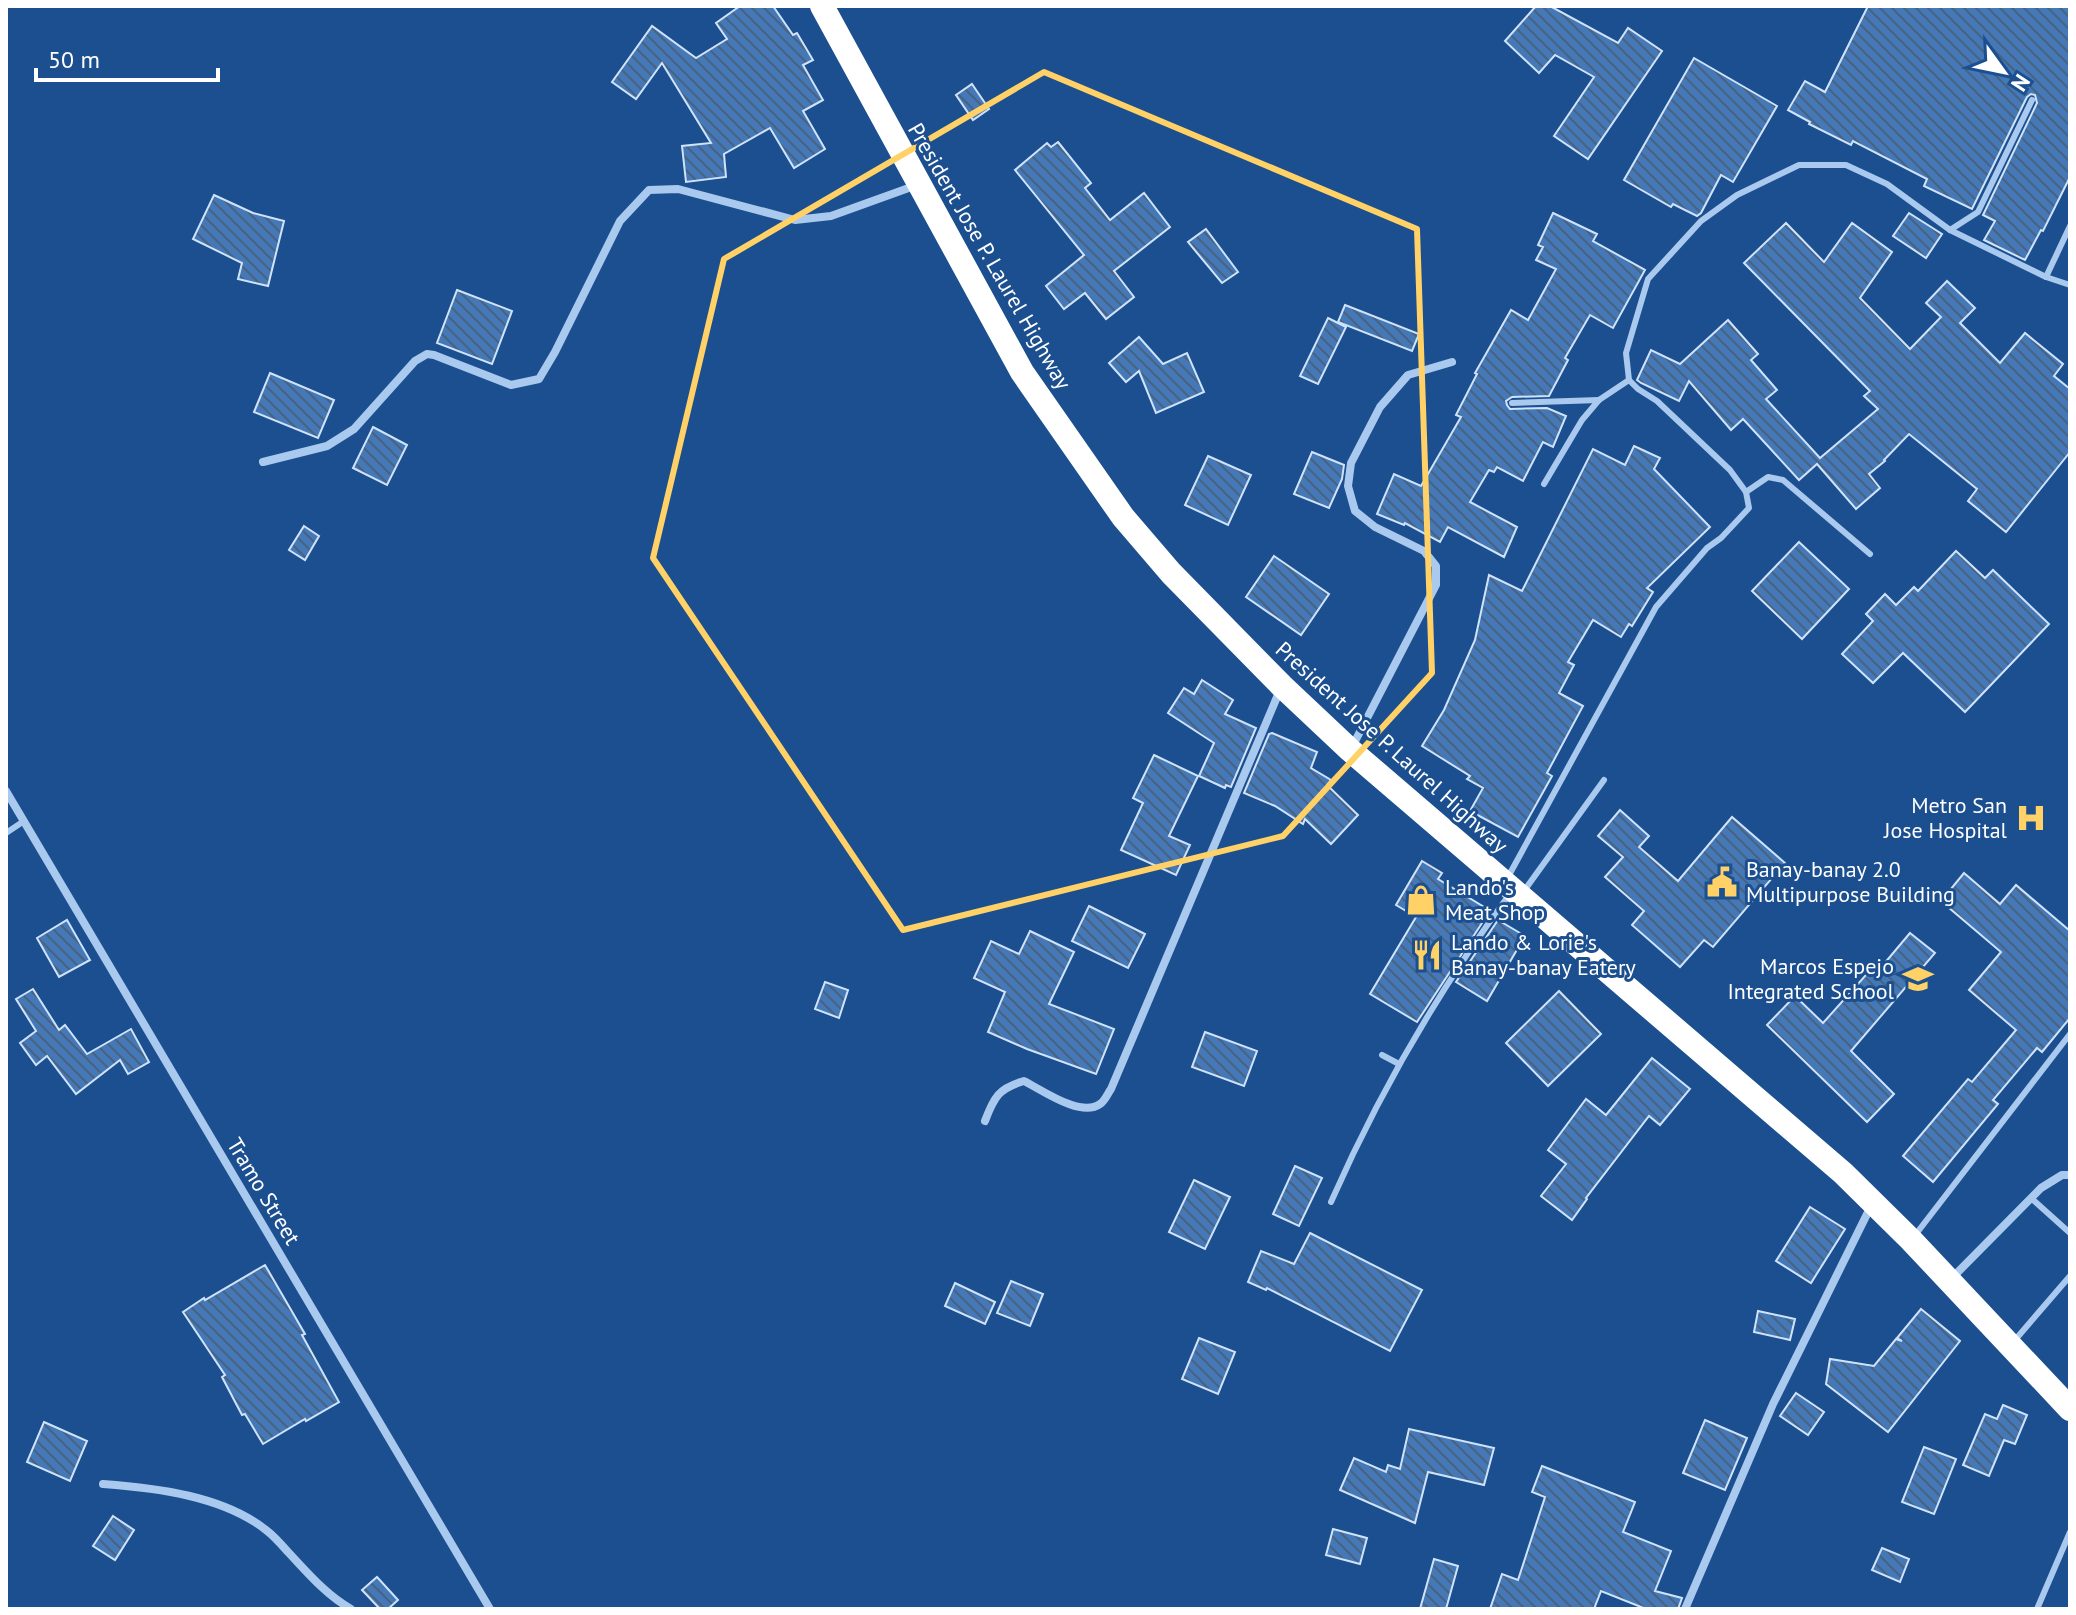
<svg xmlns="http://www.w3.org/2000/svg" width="2076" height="1615" font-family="'PT Sans',sans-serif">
  <defs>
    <pattern id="building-back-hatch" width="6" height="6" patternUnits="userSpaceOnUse" patternTransform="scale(2)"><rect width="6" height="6" fill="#4478b7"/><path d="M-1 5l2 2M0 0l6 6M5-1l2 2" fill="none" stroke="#486282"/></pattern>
  </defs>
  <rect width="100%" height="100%" fill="#1b4f8f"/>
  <g fill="url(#building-back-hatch)" stroke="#cfe3fa" stroke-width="2">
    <polygon points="740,6 773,6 793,35 797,33 813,60 803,65 823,100 803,111 825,149 794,168 770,128 724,154 726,177 686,182 682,146 711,143 662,63 636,99 612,82 652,26 696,58 727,39 716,23"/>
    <polygon points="1536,6 1550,6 1618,43 1628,28 1662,51 1588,159 1554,136 1594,77 1555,55 1539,73 1505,41"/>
    <polygon points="1868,6 2070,6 2070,177 2043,231 2041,230 2025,260 1984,240 1995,221 1983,215 2037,103 2035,95 2031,94 2027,97 1972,209 1924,186 1927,179 1853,141 1851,145 1809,124 1810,122 1788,110 1805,81 1825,92"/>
    <polygon points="1694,58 1777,106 1733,182 1721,175 1701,213 1697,216 1673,204 1671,207 1624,180"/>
    <polygon points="972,84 989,109 973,120 956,95"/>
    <polygon points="1058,142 1091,183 1085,188 1110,220 1144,193 1170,227 1114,271 1134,297 1106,319 1085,293 1064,309 1046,286 1084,255 1015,170 1047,143 1051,147"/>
    <polygon points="214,195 253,213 284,221 268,286 238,279 242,263 193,239"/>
    <polygon points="1553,213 1597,234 1593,241 1645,270 1613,328 1590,315 1565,358 1568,360 1549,396 1512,397 1506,401 1507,405 1510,409 1547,408 1566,416 1553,447 1543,442 1523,481 1497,467 1494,472 1489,470 1470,502 1517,527 1504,557 1448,527 1440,542 1405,523 1404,525 1377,514 1394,474 1421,486 1461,417 1456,415 1477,374 1475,373 1511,310 1528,320 1556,269 1536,260 1543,247 1538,245"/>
    <polygon points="1909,213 1942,234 1926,258 1893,236"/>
    <polygon points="1786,223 1824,262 1852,223 1892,252 1860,298 1910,349 1941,317 1926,303 1947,281 1975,308 1960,323 2000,363 2025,333 2063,364 2054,376 2070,389 2070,452 2006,532 1968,501 1977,489 1909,434 1884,460 1885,461 1869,474 1880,488 1856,509 1817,464 1799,480 1743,419 1731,430 1689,381 1679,401 1641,383 1637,380 1651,350 1680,364 1728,320 1758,354 1751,360 1777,390 1766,399 1820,458 1878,409 1864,396 1870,391 1744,263"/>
    <polygon points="1206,229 1238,272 1222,283 1188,242"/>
    <polygon points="457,290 512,311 492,364 437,343"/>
    <polygon points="1345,305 1419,334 1412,351 1338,322"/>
    <polygon points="1328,318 1346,327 1318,384 1300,376"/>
    <polygon points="1139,337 1163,364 1187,353 1204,392 1156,413 1139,371 1126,382 1109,363"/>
    <polygon points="270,373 334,400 318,438 254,412"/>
    <polygon points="373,427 407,445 387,485 353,468"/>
    <polygon points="1634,446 1660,458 1654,469 1710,527 1647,588 1653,592 1632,626 1629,624 1621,637 1593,620 1568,662 1574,665 1559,693 1583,706 1547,773 1552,776 1518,837 1470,811 1483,788 1467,779 1470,776 1422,746 1444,710 1475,640 1489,575 1522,591 1593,449 1625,465"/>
    <polygon points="1312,452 1344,465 1342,479 1329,508 1294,494"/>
    <polygon points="1208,456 1251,475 1228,525 1185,505"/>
    <polygon points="304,526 319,536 305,560 289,550"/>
    <polygon points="1799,542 1849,589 1802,639 1752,591"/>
    <polygon points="1956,551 1985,578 1993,570 2049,624 1965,712 1903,653 1873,683 1842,654 1873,621 1866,614 1885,594 1896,605 1914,587 1918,591"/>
    <polygon points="1274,556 1329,594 1301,635 1246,597"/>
    <polygon points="1202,680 1233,700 1225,714 1256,728 1231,787 1226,785 1225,788 1199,776 1214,743 1168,713 1184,688 1194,694"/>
    <polygon points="1272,733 1317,752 1311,768 1331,780 1327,785 1358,815 1331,844 1305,819 1303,824 1275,806 1244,793 1269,734"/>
    <polygon points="1154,755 1198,776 1169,836 1190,845 1176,875 1121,850 1143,803 1133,798"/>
    <polygon points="1620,810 1649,836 1639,847 1678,881 1732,817 1785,863 1713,947 1704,940 1680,967 1632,925 1644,911 1605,877 1623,857 1598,836"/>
    <polygon points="1422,861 1442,873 1438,879 1489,910 1486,913 1488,914 1417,1022 1370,994 1416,917 1396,905"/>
    <polygon points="1964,873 2000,904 2016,885 2070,931 2070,1018 2042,1052 2037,1048 1993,1100 1998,1104 1933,1182 1903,1156 1968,1079 1972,1082 2016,1030 1969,990 2001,952 1941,901"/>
    <polygon points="1089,906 1145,934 1128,968 1072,941"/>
    <polygon points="67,920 90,960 59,977 37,938"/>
    <polygon points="1498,920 1525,936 1487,1001 1456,982"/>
    <polygon points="1030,931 1074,952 1049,1004 1114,1029 1096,1074 1027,1049 988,1032 1005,992 974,978 991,941 1019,954"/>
    <polygon points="1910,933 1935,953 1851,1051 1894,1094 1867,1122 1767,1025 1795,996 1823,1023 1873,967 1878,971"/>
    <polygon points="825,982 848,990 839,1018 815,1009"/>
    <polygon points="33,989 59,1030 65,1025 87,1054 131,1029 149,1062 128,1074 120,1060 76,1094 47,1056 36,1065 20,1043 36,1031 16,999"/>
    <polygon points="1559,991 1601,1034 1548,1086 1506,1043"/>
    <polygon points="1205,1032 1257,1051 1244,1086 1192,1067"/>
    <polygon points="1652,1058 1690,1089 1660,1125 1649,1116 1586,1198 1587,1199 1572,1220 1541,1196 1566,1164 1548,1150 1586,1099 1606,1115"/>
    <polygon points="1295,1166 1322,1178 1299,1226 1273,1214"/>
    <polygon points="1194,1180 1230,1197 1205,1249 1169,1232"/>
    <polygon points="1810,1207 1845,1229 1811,1283 1776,1261"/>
    <polygon points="1310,1233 1422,1290 1390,1351 1267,1288 1266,1290 1248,1282 1261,1251 1294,1264"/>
    <polygon points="265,1265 305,1334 302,1335 339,1402 306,1421 305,1419 263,1444 245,1414 242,1415 222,1377 225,1375 183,1312 204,1298 205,1300"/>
    <polygon points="1011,1281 1043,1294 1030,1326 997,1313"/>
    <polygon points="955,1283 995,1302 985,1324 945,1306"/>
    <polygon points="1921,1309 1960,1341 1888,1432 1826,1384 1830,1359 1874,1366 1896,1339 1902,1341 1897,1338"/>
    <polygon points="1758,1311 1795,1319 1790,1340 1754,1332"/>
    <polygon points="1199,1338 1235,1352 1218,1394 1182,1379"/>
    <polygon points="1796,1393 1824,1412 1808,1435 1780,1416"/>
    <polygon points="2003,1405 2027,1415 2015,1444 2004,1440 1989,1476 1963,1465 1985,1414 1997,1419"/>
    <polygon points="1705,1420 1747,1438 1725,1490 1683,1473"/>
    <polygon points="44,1422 87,1441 70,1481 27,1462"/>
    <polygon points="1409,1429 1494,1448 1484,1485 1428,1472 1415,1523 1340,1490 1354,1458 1386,1472 1388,1465 1400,1469"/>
    <polygon points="1924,1447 1956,1459 1934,1514 1902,1502"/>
    <polygon points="1542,1466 1635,1502 1623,1532 1671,1551 1655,1591 1682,1598 1678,1609 1646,1609 1601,1591 1594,1609 1490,1609 1502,1574 1518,1580 1545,1497 1532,1492"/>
    <polygon points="113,1516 134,1530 115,1560 93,1546"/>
    <polygon points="1333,1529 1367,1538 1360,1564 1326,1555"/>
    <polygon points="1882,1548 1909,1559 1900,1582 1872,1570"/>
    <polygon points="1434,1559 1458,1566 1446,1609 1420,1609"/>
    <polygon points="377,1577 398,1600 388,1609 380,1609 362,1590"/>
  </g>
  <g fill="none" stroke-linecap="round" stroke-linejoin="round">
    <g stroke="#a9c9ee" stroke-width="6">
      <polyline points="1950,230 1978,212 2032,100"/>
      <polyline points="2046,277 2070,226"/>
      <polyline points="1512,403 1599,400"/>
      <polyline points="1544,484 1582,420 1599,400 1629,380"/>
      <polyline points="1746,492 1768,477 1783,480 1870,554"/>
      <polyline points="6,833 24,821"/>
      <polyline points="1508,877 1656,607 1707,548 1721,538 1749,508 1746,492 1730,470 1657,401 1638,389 1629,380 1626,353 1648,279 1701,221 1737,195 1799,165 1846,165 1887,184 1950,230 2046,277 2070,285"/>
      <polyline points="1524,891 1604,780"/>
      <polyline points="1382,1055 1399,1064"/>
      <polyline points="2031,1198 2070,1233"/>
      <path d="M1331,1202C1379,1093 1438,991 1509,895"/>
      <polyline points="1916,1234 2070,1034"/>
      <polyline points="2015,1340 2070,1276"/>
      <polyline points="2037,1609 2070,1532"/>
    </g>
    <g stroke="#a9c9ee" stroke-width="8">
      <polyline points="263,462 327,446 354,429 415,361 427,354 434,355 511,385 539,379 555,352 620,221 649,190 678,189 795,220 831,216 917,185"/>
      <polyline points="1351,749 1436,585 1436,566 1424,551 1375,527 1355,511 1348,486 1351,463 1380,407 1408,375 1452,362"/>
      <polyline points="6,791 490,1609"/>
      <path d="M985,1121C994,1097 999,1088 1024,1081C1042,1090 1081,1118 1100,1104C1105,1101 1108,1093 1111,1089L1280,690"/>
      <polyline points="1952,1278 2041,1188 2062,1175 2070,1175"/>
      <path d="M103,1484C157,1488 223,1496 266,1530C274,1536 281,1544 288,1552C307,1572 326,1595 351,1609"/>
      <polyline points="1685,1609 1773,1404 1871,1206"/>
    </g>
    <polyline stroke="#fff" stroke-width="24" points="822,6 1022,372 1123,517 1171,573 1282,686 1350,750 1843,1173 1911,1240 2070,1409"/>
  </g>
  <path fill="none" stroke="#ffd166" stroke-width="6" stroke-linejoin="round" d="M1044,72L1417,229L1432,673L1283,836L903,930L653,558L724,259Z"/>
  <defs>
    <g id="hospital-bare" transform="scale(2.4)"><path d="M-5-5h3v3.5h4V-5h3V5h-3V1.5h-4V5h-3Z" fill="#ffd166" stroke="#1b4f8f" stroke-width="2.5" paint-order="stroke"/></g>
    <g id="civic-bare" transform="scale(2.4)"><path d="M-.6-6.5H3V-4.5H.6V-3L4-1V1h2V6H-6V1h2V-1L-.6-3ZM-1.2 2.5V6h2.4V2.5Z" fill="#ffd166" stroke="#1b4f8f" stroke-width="2.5" paint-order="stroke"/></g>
    <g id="shop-bare" transform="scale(2.4)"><path d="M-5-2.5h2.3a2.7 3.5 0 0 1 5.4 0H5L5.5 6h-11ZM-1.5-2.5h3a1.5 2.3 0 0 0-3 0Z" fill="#ffd166" stroke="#1b4f8f" stroke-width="2.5" paint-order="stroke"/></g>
    <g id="restaurant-bare" transform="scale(2.4)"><path d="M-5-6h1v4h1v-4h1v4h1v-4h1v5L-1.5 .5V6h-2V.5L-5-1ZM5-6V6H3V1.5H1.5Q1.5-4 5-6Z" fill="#ffd166" stroke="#1b4f8f" stroke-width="2.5" paint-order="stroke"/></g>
    <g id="school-bare" transform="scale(2.4)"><path d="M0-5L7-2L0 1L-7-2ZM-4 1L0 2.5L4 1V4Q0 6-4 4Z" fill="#ffd166" stroke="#1b4f8f" stroke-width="2.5" paint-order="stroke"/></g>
  </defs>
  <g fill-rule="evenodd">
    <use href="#hospital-bare" x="2031" y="818"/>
    <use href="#civic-bare" x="1722" y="882"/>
    <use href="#shop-bare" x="1421" y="900"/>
    <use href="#restaurant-bare" x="1427" y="955"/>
    <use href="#school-bare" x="1918" y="979"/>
  </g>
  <g text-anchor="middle" stroke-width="6" stroke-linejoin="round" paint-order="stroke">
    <g font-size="22" fill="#fff" stroke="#1b4f8f">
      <text transform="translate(990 256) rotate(60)" y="8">President Jose P. Laurel Highway</text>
      <text transform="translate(1392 747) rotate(42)" y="8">President Jose P. Laurel Highway</text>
      <text transform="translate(264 1191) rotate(59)" y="8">Tramo Street</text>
    </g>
    <g font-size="22" fill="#fff" stroke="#1b4f8f" text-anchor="start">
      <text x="2007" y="813" text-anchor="end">Metro San<tspan x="2007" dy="25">Jose Hospital</tspan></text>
      <text x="1746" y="877">Banay-banay 2.0<tspan x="1746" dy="25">Multipurpose Building</tspan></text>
      <text x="1445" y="895">Lando's<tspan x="1445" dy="25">Meat Shop</tspan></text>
      <text x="1451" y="950">Lando &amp; Lorie's<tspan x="1451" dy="25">Banay-banay Eatery</tspan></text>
      <text x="1894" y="974" text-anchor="end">Marcos Espejo<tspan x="1894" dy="25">Integrated School</tspan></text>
    </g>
  </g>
  <rect width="2076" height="1615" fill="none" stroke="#ffffff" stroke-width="16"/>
  <g transform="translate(2004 72) rotate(123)" stroke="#1b4f8f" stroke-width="6" paint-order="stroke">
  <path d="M0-6L14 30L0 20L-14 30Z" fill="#ffffff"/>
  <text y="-12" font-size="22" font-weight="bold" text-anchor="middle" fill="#ffffff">N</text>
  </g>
  <path d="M36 68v12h182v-12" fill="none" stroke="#ffffff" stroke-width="4"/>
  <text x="48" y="68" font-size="24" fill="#ffffff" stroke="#1b4f8f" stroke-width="6" paint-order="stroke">50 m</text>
</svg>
